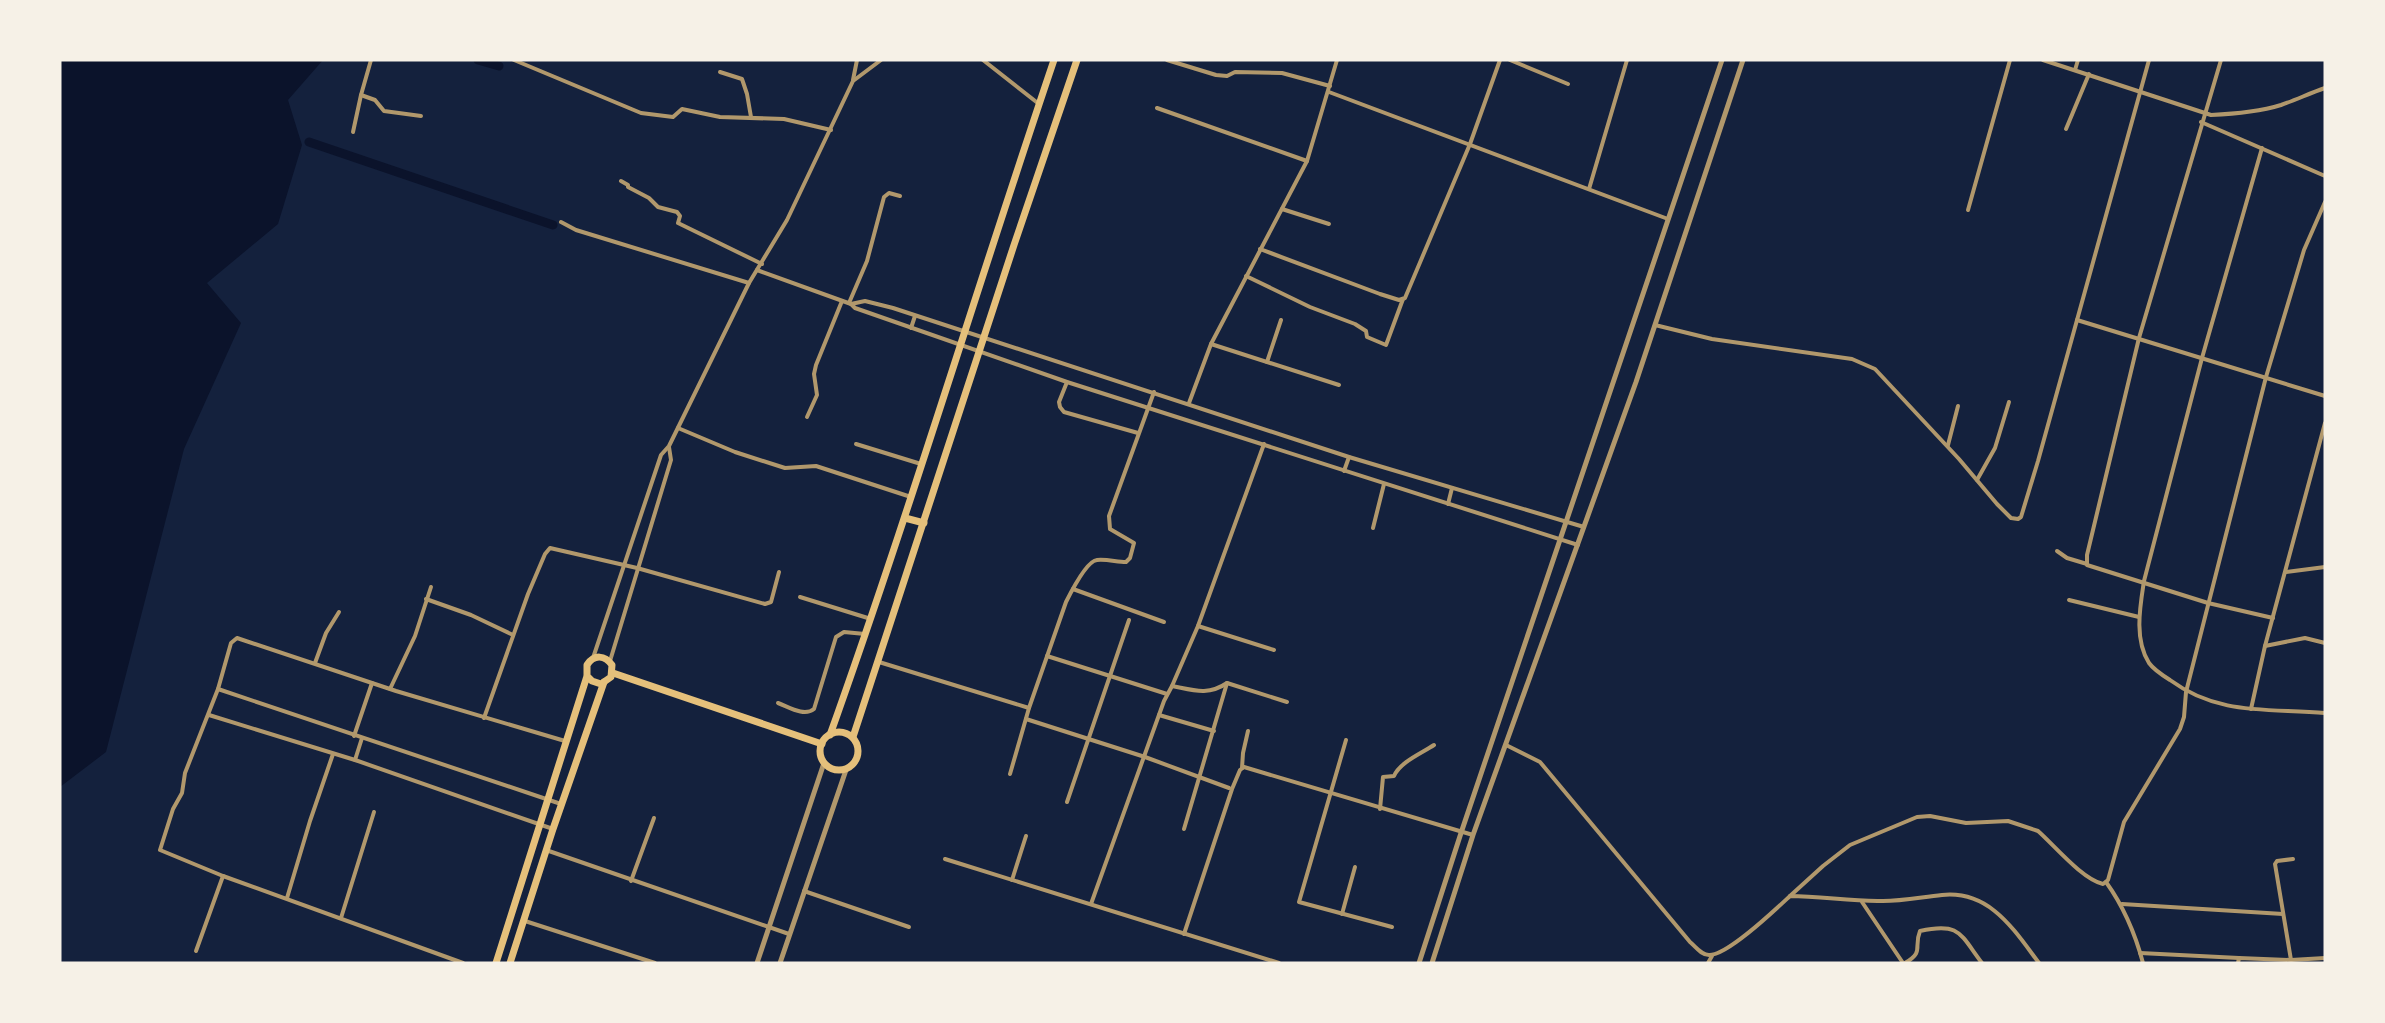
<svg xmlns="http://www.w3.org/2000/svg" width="2385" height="1023" font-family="'Zilla Slab',serif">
  <rect width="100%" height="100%" fill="#14213d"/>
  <polygon fill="#0b132b" points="60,60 323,60 288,100 302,145 278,224 207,283 241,323 184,449 106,752 60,787"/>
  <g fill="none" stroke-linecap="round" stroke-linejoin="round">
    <g stroke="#0b132b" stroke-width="9">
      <polyline points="478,60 499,66"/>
      <polyline points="309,142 553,225"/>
    </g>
    <g stroke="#b1986c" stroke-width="4">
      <polyline points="371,60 361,95 375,100 384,111 421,116"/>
      <polyline points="514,60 641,113 673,117 682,109 720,117 784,119 831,130"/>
      <polyline points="983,60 1039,104"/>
      <polyline points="1167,60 1216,75 1227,76 1235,72 1282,73 1330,86"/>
      <polyline points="1510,60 1568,84"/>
      <path d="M2043,60L2211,115C2234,114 2258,112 2281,105C2296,100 2310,93 2325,88"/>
      <polyline points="2221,60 2139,338 2087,555 2087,565 2208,603 2273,618"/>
      <polyline points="2075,70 2078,60"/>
      <polyline points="720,72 742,79 747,94 751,117"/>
      <polyline points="853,80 857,60"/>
      <polyline points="1329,92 1668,219"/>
      <polyline points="1157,108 1307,161"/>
      <polyline points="2201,122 2325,176"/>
      <polyline points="2066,129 2089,74"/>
      <polyline points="353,132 361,95"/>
      <path d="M2262,148L2202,358L2144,581C2140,607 2134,639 2149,663C2154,670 2162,675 2170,680C2219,716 2268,708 2325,713"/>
      <polyline points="621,181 628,185 628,187 649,198 658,207 677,212 680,216 678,223 762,264"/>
      <polyline points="1589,189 1627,60"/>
      <polyline points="1282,209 1329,224"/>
      <polyline points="1968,210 2010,60"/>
      <polyline points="561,222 576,230 749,283"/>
      <polyline points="1260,249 1380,294 1399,300 1405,298 1470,144 1500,60"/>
      <polyline points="757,270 851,304 855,308 1067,382 1578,545"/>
      <polyline points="1246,276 1310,307 1355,324 1366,331 1367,337 1386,345 1403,299"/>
      <polyline points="849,303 867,261 884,197 889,193 900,196"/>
      <polyline points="851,304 865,301 893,308 1349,457 1584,527"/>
      <polyline points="2077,320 2325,396"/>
      <polyline points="1655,325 1712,339 1852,359 1875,369 1959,459 1997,504 2011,518 2018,519 2021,517 2038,461 2149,60"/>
      <polyline points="911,328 915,316"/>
      <polyline points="1211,344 1339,385"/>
      <polyline points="1267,362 1281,320"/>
      <polyline points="1067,382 1059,402 1060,407 1064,412 1138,433"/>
      <polyline points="1189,403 1211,344 1307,161 1337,60"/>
      <polyline points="807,417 817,395 814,374 816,365 842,301"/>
      <polyline points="678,428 735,452 785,468 816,466 911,497"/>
      <polyline points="856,444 921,464"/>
      <polyline points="1948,445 1958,406"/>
      <polyline points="1344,471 1349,457"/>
      <polyline points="1977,480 1995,448 2009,402"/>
      <polyline points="1448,504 1452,488"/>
      <polyline points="1373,528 1384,484"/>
      <polyline points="2057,551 2067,558 2087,564"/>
      <polyline points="2286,572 2325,567"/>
      <polyline points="1073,589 1164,622"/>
      <polyline points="800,597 871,619"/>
      <polyline points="426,599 471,615 513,635"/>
      <polyline points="2069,600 2139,617"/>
      <polyline points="1198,626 1274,650"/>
      <polyline points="2265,646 2305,638 2325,643"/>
      <polyline points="1047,656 1167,694"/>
      <polyline points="593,658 661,455 669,446 749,283 787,220 853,81 881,60"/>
      <polyline points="610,661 671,460 669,447"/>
      <polyline points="879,662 1029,708"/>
      <polyline points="315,663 326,633 339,612"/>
      <path d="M1172,686C1193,690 1208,696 1227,683L1287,702"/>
      <polyline points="218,689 231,643 237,638 396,691 565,741"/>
      <polyline points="390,689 415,636 431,587"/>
      <path d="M778,703C789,707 804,717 814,709L836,637L844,632L865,634"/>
      <polyline points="2251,709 2265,646 2325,423"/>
      <polyline points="209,715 355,760 553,829"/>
      <polyline points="1159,715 1214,731"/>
      <polyline points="484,718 528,594 545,554 550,548 637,568 765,604 771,602 779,572"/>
      <polyline points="1026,719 1145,757 1229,788"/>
      <polyline points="354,736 372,683"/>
      <polyline points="1346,740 1299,902 1392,927"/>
      <path d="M1506,745L1540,762L1690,942C1696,947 1701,955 1709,955C1727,956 1776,909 1790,896C1822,896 1852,902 1883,901C1903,901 1922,897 1942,895C1990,890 2014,930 2039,963"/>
      <polyline points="355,760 362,738"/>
      <polyline points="1242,768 1243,753 1248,731"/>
      <path d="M1010,774L1029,708L1066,602C1071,592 1087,561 1097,560C1107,559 1117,562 1126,562L1130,558L1134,543L1110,529L1109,516L1154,392"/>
      <polyline points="1067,802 1129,620"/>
      <path d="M1380,809L1383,777L1394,776C1400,762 1422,753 1434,745"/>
      <polyline points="1184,829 1227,683"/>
      <polyline points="546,850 789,934"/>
      <polyline points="945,859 1279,963"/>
      <polyline points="1012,880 1026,836"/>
      <polyline points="631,881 654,818"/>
      <path d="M2106,882C2124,907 2135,933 2143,963"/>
      <polyline points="804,891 909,927"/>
      <path d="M1790,896L1823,866L1850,845L1917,817L1930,816L1966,823L2008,821L2038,831C2055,846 2082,879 2103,884L2108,880L2124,822L2180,729L2184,717L2186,692L2266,377L2304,250L2325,202"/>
      <polyline points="287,898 310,821 333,754"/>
      <polyline points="1862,902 1903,963"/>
      <polyline points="1091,904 1164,701 1172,686 1198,626 1264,444"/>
      <polyline points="2122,904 2283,914"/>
      <polyline points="1342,914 1355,867"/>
      <polyline points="341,918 374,812"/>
      <polyline points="525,921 655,963"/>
      <polyline points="1184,934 1232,789 1240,770 1244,767 1473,835"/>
      <polyline points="196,951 223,876"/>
      <polyline points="2140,953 2239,958"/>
      <polyline points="2291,960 2275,864 2277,861 2293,859"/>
      <polyline points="463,963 223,876 160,850 173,809 182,793 185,773 218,689 561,804"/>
      <polyline points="1708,963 1712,956"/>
      <path d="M1905,963C1925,951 1913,948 1920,931C1960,922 1960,934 1982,963"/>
      <polyline points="2238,963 2239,958 2291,960 2325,958"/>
    </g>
    <g stroke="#b1986c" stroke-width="5">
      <polyline points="757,963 824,763"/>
      <polyline points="780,963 846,770"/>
      <polyline points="1419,963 1461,833 1722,60"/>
      <polyline points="1432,963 1473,835 1636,382 1743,60"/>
    </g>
    <g stroke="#e5c07b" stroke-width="7">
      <polyline points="905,518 924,523"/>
      <polyline points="613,673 822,744"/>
      <circle cx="839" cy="751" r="19"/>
      <path d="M830,735C910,511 978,284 1054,60"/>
      <polyline points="853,737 1014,245 1077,60"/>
      <path d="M496,963L587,676V665C594,654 605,655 612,665L611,677L601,684L592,681L587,676"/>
      <polyline points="510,963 553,829 604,682"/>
    </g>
  </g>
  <rect width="2385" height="1023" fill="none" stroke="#f6f1e7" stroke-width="123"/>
</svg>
